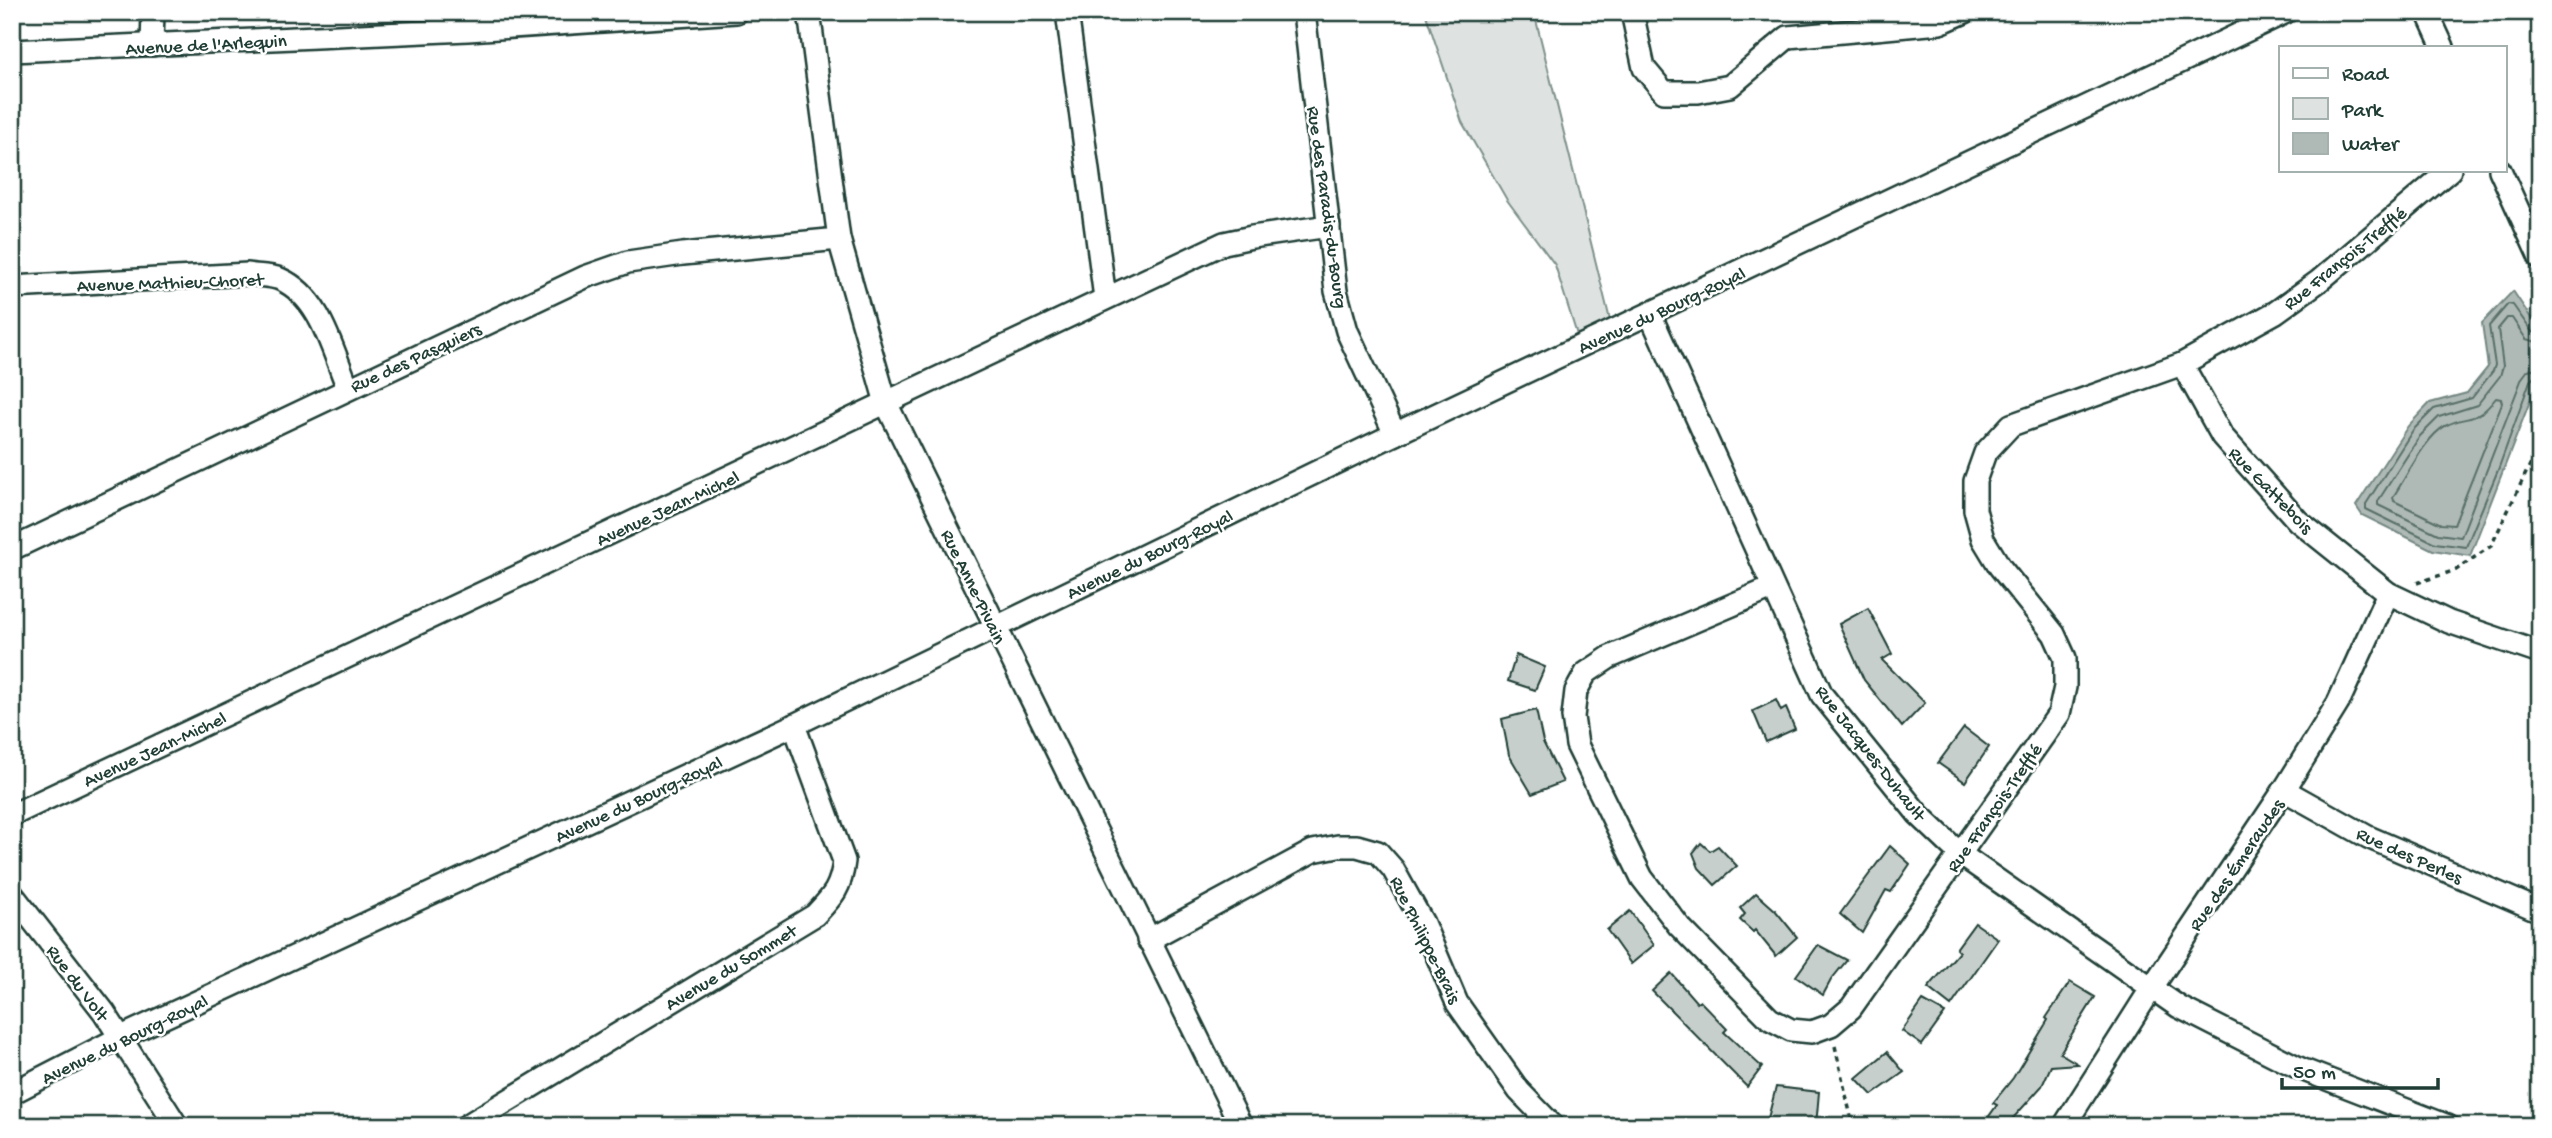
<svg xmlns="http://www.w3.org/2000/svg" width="2552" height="1138" font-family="'Gochi Hand',sans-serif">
  <rect width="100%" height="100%" fill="#fff"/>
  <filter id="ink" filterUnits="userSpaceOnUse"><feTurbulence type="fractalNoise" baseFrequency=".0143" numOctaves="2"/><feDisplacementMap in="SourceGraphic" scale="14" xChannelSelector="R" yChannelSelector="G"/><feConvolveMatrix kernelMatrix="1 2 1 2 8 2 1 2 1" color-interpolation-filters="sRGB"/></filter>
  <g filter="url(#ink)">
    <polygon fill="#dee3e2" stroke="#7e908b" stroke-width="2" points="1425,12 1534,12 1611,324 1577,335 1555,265 1507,200 1462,122"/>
    <polygon fill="#afbab7" stroke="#758883" stroke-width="2" points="2513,291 2537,327 2540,339 2540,375 2470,556 2433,550 2362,515 2356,506 2408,426 2430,403 2467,393 2488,367 2482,323"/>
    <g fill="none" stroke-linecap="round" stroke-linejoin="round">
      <g stroke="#596f68" stroke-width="2">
        <polyline points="2540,334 2532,332 2513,305 2508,304 2489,326 2495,365 2493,371 2472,398 2434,409 2413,430 2366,504 2366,509 2435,543 2466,547 2498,470 2530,381 2534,377 2540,376"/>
        <polyline points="2540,343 2526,339 2512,318 2507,318 2498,329 2503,366 2500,376 2477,405 2439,417 2420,436 2378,501 2378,505 2438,534 2461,537 2522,378 2528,370 2540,367"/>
        <path d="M2496,398L2501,399L2502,403L2454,525L2441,524L2394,501L2393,497C2406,478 2425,437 2445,426C2470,413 2474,426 2496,398Z"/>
      </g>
    </g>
    <g fill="#c7cfcc" stroke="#1f3d34" stroke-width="2">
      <polygon points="1868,608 1892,654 1882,660 1925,703 1902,727 1864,680 1839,624"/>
      <polygon points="1516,655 1545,667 1535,690 1508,681"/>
      <polygon points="1776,700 1781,711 1786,708 1795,729 1766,742 1753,711"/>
      <polygon points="1536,710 1543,742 1563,782 1532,794 1509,755 1502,719"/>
      <polygon points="1964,728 1989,747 1965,782 1938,763"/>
      <polygon points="1701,843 1710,851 1718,846 1737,866 1715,885 1699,868 1693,853"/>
      <polygon points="1890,846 1910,864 1891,892 1886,890 1862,933 1840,914"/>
      <polygon points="1756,893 1775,910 1797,937 1776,956 1755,930 1753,932 1740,920 1745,914 1740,908"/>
      <polygon points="1630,911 1654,945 1631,964 1607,930"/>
      <polygon points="1975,923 1998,939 1951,1006 1928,988 1959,952 1956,949"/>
      <polygon points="1818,945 1847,960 1831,980 1823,995 1796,976"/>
      <polygon points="1671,973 1697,1003 1700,1001 1727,1029 1724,1032 1762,1067 1747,1087 1652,991"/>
      <polygon points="2070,982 2095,997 2060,1053 2078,1064 2051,1066 2042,1086 2006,1126 1982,1126 1997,1105 1993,1103 2013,1078 2048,1020 2046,1018"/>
      <polygon points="1923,1001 1945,1013 1922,1045 1902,1031"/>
      <polygon points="1887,1052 1904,1072 1872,1095 1856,1078"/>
      <polygon points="1776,1087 1819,1092 1816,1126 1785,1126 1785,1123 1767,1122"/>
    </g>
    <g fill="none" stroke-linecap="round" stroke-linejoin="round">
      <g stroke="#1f3d34" stroke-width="26">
        <g id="minor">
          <polyline points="809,12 839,239 886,403 1241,1126"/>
          <polyline points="1067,12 1105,298"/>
          <polyline points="1304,12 1336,291 1347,331 1395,434"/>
          <polyline points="1632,12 1644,68 1664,92 1698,92 1730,86 1788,37 1940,23 1965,12"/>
          <polyline points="2427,12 2443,47"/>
          <polyline points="152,45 153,12"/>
          <polyline points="12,51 468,30 736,12"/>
          <polyline points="2500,170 2540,258"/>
          <path d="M12,287L248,274C258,276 271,275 280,279C321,297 332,350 348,388"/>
          <polyline points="1650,314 1822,695 1918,814 1960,854 2179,1007 2301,1069 2448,1126"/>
          <polyline points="2182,364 2222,436 2298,521 2388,593 2449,622 2540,653"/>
          <polyline points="12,549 585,277 628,262 683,254 839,239"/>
          <polyline points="1772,588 1610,657 1586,673 1576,691 1573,717 1577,745 1642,878 1679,926 1770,1019 1791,1030 1812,1032 1831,1025 1851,1008 2059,714 2065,687 2065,658 2054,634 2000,567 1983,539 1975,510 1975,481 1985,453 2011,425 2182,364 2276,312 2319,281 2450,170"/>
          <polyline points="2284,790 2368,837 2540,911"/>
          <polyline points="12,815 1224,243 1252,237 1329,226"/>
          <polyline points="12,894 104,1012 177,1126"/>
          <polyline points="1148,940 1313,851 1338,846 1357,846 1378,852 1393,869 1423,923 1457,1003 1519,1091 1553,1126"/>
          <polyline points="12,1093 119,1038 794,725 1395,434 2286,12"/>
          <path d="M466,1126L815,915C833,896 841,888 844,861L794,725"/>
          <polyline points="2064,1126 2153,986 2284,790 2338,703 2388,593"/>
        </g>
      </g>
      <g stroke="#1f3d34" stroke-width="3.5" stroke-dasharray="5 5" stroke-linecap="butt">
        <polyline points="2417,583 2456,570 2491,546 2540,444"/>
        <polyline points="1835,1046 1853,1126"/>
      </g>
      <use href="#minor" stroke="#fff" stroke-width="21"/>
    </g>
  </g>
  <g text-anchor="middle" stroke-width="5" stroke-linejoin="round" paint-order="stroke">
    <g font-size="19" fill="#1f3d34" stroke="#fff">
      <text transform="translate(206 43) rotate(-3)" y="7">Avenue de l'Arlequin</text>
      <text transform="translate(1329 207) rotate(82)" y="7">Rue des Paradis-du-Bourg</text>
      <text transform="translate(2344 257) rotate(-39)" y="7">Rue François-Trefflé</text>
      <text transform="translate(170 281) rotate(-2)" y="7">Avenue Mathieu-Choret</text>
      <text transform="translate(1661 309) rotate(-25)" y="7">Avenue du Bourg-Royal</text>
      <text transform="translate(415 356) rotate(-25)" y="7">Rue des Pasquiers</text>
      <text transform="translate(2272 489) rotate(46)" y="7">Rue Gattebois</text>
      <text transform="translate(667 507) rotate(-25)" y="7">Avenue Jean-Michel</text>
      <text transform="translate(1149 553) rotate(-26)" y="7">Avenue du Bourg-Royal</text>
      <text transform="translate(975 586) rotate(64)" y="7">Rue Anne-Pivain</text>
      <text transform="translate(154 748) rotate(-25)" y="7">Avenue Jean-Michel</text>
      <text transform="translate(1872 752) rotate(52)" y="7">Rue Jacques-Duhault</text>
      <text transform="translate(638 798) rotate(-25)" y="7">Avenue du Bourg-Royal</text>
      <text transform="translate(1993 807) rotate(-55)" y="7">Rue François-Trefflé</text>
      <text transform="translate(2410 854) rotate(24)" y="7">Rue des Perles</text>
      <text transform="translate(2235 864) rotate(-56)" y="7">Rue des Émeraudes</text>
      <text transform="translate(1427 939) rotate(64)" y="7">Rue Philippe-Brais</text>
      <text transform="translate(730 966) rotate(-31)" y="7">Avenue du Sommet</text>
      <text transform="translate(79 982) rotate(53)" y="7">Rue du Volt</text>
      <text transform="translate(124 1038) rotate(-26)" y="7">Avenue du Bourg-Royal</text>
    </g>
  </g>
  <rect width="2552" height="1138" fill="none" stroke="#fff" stroke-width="42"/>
  <rect x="21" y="21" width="2510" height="1096" fill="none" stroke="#1f3d34" stroke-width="2.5" filter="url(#ink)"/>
  <rect x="2279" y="46" width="228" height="126" fill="#ffffff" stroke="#a5b1ae" stroke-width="2"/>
  <rect x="2293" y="68" width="35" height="10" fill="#ffffff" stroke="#a5b1ae" stroke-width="2"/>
  <text x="2342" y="80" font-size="21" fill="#1f3d34">Road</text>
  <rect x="2293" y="98" width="35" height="21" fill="#dee3e2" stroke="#a5b1ae" stroke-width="2"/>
  <text x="2342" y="116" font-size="21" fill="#1f3d34">Park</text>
  <rect x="2293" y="133" width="35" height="21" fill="#afbab7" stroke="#a5b1ae" stroke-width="2"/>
  <text x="2342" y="150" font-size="21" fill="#1f3d34">Water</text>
  <path d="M2282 1078v10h156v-10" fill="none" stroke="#1f3d34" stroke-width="3.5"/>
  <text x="2293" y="1078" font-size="21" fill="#1f3d34" stroke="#ffffff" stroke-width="5" paint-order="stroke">50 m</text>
</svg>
